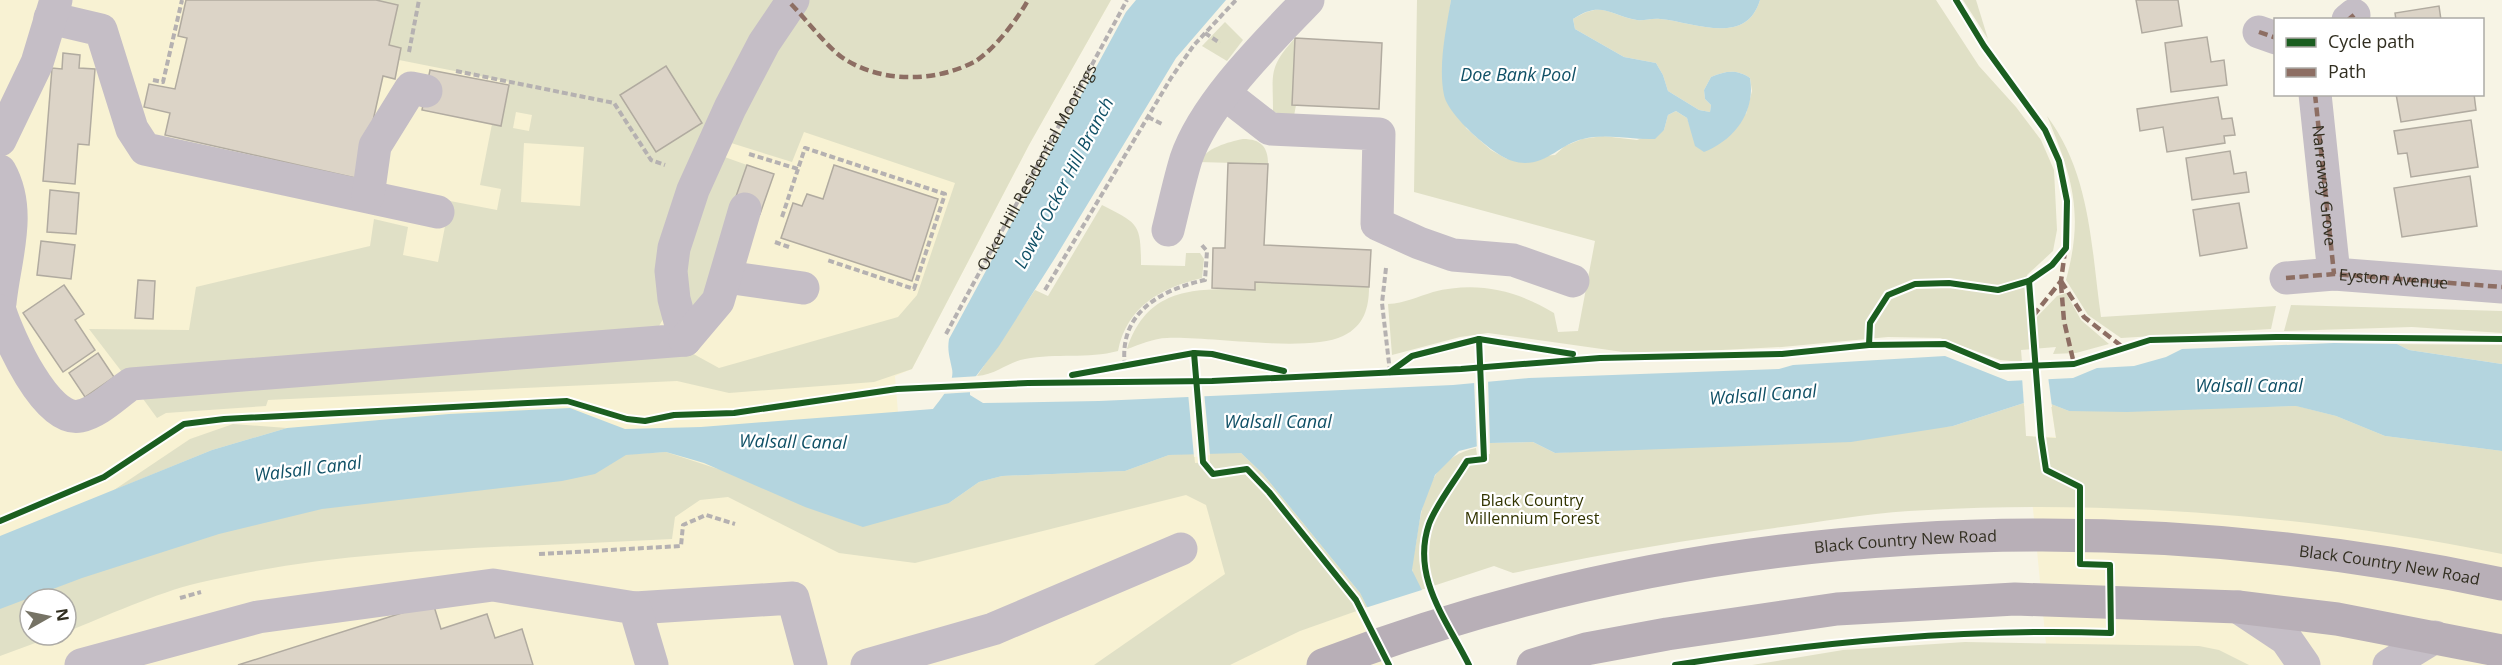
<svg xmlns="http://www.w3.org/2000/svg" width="2502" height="665" font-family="'Open Sans',sans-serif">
  <rect width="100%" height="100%" fill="#f7f4e5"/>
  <g fill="#f8f2d3" fill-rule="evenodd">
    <path d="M0,0H1111L1029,145L912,369L895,376L900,437L1353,422L1426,665H0ZM30,599H66V635H30Z"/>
    <polygon points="2048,388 2502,398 2502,665 2048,665 2026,436 2056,437"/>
  </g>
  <g fill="#e0e0c6" fill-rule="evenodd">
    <path d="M376,0H786L746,59L665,316L659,326L125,376L89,329L189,330L196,287L370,246L374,219L408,227L403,255L438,262L450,201L497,210L501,189L480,185L492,124L501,126L510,82L399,60L401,48L389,45L398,5ZM620,95L701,123L656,152ZM516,112L532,115L529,131L513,128ZM524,143L584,147L580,206L521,202Z"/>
    <polygon points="807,0 1111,0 1029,145 912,369 874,382 729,393 677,381 268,400 266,406 166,413 157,418 138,392 688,351 719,368 898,317 917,295 955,183 804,132 792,162 728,142 739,110"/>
    <path d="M1417,0H1451L1443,60L1466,128L1491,150L1507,159L1555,155L1565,146L1582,139L1603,136L1637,140L1664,130L1668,115L1676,111L1687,118L1691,129L1746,114L1752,91L1750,78C1736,69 1726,71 1711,77L1704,90L1705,99L1711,105L1710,112L1699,110L1668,91L1663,75L1656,63L1624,57L1575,29L1573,19C1603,0 1609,15 1637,20C1644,21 1652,18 1660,19C1694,22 1746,47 1760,0H1936L1979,66L2016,107L2041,140L2054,170L2057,230L2053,251L2027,275L2033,321L2057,296L2066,293L2081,320L2109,344L2076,353L2053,354L2056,347L2021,350L2022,362L2000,360L1940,338L1888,337L1782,347L1683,352H1623L1488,333L1460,337L1392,355L1388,304C1405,303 1417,297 1433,292C1477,281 1516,290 1554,313L1558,332L1578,331L1595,241L1414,192Z"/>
    <polygon points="1963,0 1976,0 1988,39"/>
    <polygon points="1225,22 1243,40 1227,61 1202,46"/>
    <path d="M1295,38L1292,105H1296L1294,116L1290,120L1273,111C1273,73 1268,68 1295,38Z"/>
    <path d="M2047,116C2091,175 2091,247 2101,317L2276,306L2271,329L2121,338L2088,315L2066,280C2084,214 2073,178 2047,116Z"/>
    <path d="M1243,139C1261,139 1268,147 1268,164L1199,162C1206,148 1228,142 1243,139Z"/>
    <path d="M719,155L747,165L707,296L690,313C671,263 700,202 719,155Z"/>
    <path d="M1102,205C1138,224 1141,222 1141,265L1185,266L1186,253H1200L1204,259L1202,278C1161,288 1127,306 1118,351C1088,359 1056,353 1025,359C1008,362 996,375 977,376L1035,290L1048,296Z"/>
    <path d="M1255,282L1369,287C1369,308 1364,326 1343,336C1307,353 1210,336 1167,338C1154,338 1139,345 1127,349C1148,285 1198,288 1254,290Z"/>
    <polygon points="2291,305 2502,311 2502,333 2412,327 2284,331"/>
    <polygon points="2397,344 2502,345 2502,364 2409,350"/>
    <path d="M2024,403L2026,436L2056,438L2051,404L2069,411L2297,406L2336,416L2385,436L2502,451V554C2307,515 2108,499 1909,511C1864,514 1819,522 1775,528C1687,540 1600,554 1513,573L1494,566L1421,590C1418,584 1413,575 1412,569C1412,558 1416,547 1417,536C1423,497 1432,457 1476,448L1477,455L1490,454V443L1533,442L1555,453L1953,426Z"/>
    <polygon points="233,424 287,428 212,450 114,490 190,439"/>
    <path d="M666,452L718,469L949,503L979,482L1002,476L1125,471L1169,455L1194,453L1195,463L1210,462V453H1241L1263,474L1360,593L1368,607L1300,631L1230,665H1094L1225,574L1206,505L1186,495L915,563L839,553L728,497L700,500L675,517L672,539C515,548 352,546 198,583C156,593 107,616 66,632V599H30V635H57L0,656V594L68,568L517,461Z"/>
    <polygon points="1965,642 2199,646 2219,650 2249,665 1752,665 1843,650"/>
  </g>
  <g fill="#b4d5df">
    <path d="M1136,0H1226L1176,58L1055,258L999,346L970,384V395L983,403L1099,401L1453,385L1529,378L1779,369L1793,365L1945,356L2008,381L2073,378L2097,368L2134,366L2166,357L2182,349L2334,343L2397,344L2409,350L2502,364V451L2385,436L2336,416L2296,406L2127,412L2069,411L2051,404L2024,403L1953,426L1851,442L1555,453L1533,442L1490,443L1459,451L1435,475L1421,512L1412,570L1459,665H1397L1360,593L1263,474L1241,453L1169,455L1125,471L1002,476L979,482L949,503L863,527L805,507L704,463L666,452L626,455L595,474L562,481L322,509L219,534L82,578L0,609V536L212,450L287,428L449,414L570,408L625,429L701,427L933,409C941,399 955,382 952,369C950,358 947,351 949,339L1126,12Z"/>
    <path d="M1451,0H1760C1746,47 1694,22 1660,19C1652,18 1644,21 1637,20C1610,15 1601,0 1573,19L1575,29L1624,57L1656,63L1663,75L1668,91L1699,110L1710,112L1711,105L1705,99L1704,90L1711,77C1726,71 1736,69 1750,78C1756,112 1734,140 1704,152L1695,146L1687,118L1676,111L1668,115L1664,130L1655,139C1631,140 1606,133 1583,139C1561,144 1548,163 1525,163C1508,163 1493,151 1481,141C1470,132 1447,110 1444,95C1438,66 1446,29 1451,0Z"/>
  </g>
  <g fill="#f7f4e5">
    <polygon points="980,376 973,385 973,392 941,394 948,378"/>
    <polygon points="2048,376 2052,407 2024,406 2022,377"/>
    <polygon points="1488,379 1490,446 1477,451 1474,380"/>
    <polygon points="1204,392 1210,455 1194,457 1188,393"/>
    <polygon points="1425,589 1462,664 1462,665 1394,665 1365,608"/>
  </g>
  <g fill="#dcd4c7" stroke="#b1aba0" stroke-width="1.5">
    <polygon points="186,0 376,0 398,5 389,45 401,48 395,79 383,76 360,179 165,135 170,113 144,107 149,84 175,89 187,38 178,36"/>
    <polygon points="2136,0 2178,0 2182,26 2142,33"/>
    <polygon points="2439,6 2441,20 2396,20 2395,13"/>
    <polygon points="2207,37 2211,62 2224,60 2227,85 2171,92 2165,43"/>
    <polygon points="1295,38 1382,43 1379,109 1292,105"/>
    <polygon points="63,53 80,55 79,68 95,69 89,145 78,144 75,184 43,181 52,68 62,69"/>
    <polygon points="666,66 702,123 656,152 620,95"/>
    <polygon points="430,70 509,85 501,126 422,110"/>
    <polygon points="2396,94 2474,94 2476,110 2401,122"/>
    <polygon points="2218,97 2222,119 2232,118 2235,135 2224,136 2225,143 2167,152 2163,127 2140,131 2137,109"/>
    <polygon points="2471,120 2478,167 2411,177 2407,153 2398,154 2394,131"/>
    <polygon points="2230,151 2234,174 2246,172 2249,192 2192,200 2186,158"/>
    <polygon points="1228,163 1268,164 1264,245 1371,250 1369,287 1255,282 1255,290 1212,288 1213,248 1225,248"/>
    <polygon points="747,165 774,174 760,214 733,205"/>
    <polygon points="834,165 938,199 912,281 781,238 793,203 802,206 807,194 823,199"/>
    <polygon points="2470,176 2477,226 2402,237 2394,188"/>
    <polygon points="50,190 79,193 76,234 47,232"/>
    <polygon points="2239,203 2247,248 2200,256 2193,210"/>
    <polygon points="41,241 75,245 71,279 37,275"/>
    <polygon points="138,280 155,281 153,319 135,318"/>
    <polygon points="64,285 84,314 75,320 95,350 63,372 23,313"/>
    <polygon points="98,353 114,377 85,397 69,373"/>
    <polygon points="433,603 441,629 487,614 495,638 522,629 533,665 238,665"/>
  </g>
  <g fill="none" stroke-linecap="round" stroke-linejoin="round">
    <g stroke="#b5b1b1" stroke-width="4" stroke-dasharray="6 3" stroke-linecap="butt">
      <polyline points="1205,33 1220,43"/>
      <polyline points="409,52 419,0"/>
      <polyline points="456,71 614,103 651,160 665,165"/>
      <polyline points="153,80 163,82 182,0"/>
      <polyline points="1148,117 1164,125"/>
      <polyline points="749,154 798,169 805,148 945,194 914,289 827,260"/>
      <polyline points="782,217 798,169"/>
      <polyline points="775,242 789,247"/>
      <polyline points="1386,268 1382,303 1390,372"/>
      <polyline points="1045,290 1171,78 1194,45 1236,0"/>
      <path id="s1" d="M946,334L1127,0"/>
      <path d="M1125,366C1118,313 1160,290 1205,280L1207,251L1200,243"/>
      <polyline points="539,554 681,546 683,525 706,515 735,524"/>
      <polyline points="180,598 201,592"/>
    </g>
    <g stroke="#c5bec6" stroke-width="33">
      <polyline points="50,18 101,30 132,129 145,149 438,212"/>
      <polyline points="2348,20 2354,15"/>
      <polyline points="2259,32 2276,38"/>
      <polyline points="1225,94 1270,129 1379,134 1377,224 1419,243 1453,255 1513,260 1573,281"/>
      <polyline points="2315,94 2334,274"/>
      <polyline points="0,140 37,63 56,0"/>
      <path d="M0,171C23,212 4,260 0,303"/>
      <polyline points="368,196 375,146 411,88 426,91"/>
      <path d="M1168,230C1174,206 1179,182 1186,159C1205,103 1268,42 1308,0"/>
      <polyline points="726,277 803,288"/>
      <polyline points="2286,278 2334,274 2502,287"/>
      <path d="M0,311C8,336 46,423 80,416C99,412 116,394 131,384L685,340L674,299L671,271L674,248L693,190L730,108L764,43L793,0"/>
      <polyline points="685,340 718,301 745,209"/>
      <polyline points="2238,607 2286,639 2304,665"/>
      <polyline points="635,608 793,598 811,665"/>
      <polyline points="81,665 258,617 493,585 635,608 652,665"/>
      <polyline points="867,665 993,629 1181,549"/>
      <polyline points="2389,665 2435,637"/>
    </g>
    <g stroke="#b8afb7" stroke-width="33">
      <path id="s2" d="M1323,665C1697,521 2111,501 2502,584"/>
      <polyline points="1533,665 1586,649 1667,634 1837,609 2015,599 2238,607 2337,619 2502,651"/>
    </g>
    <g stroke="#8d6e63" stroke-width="4.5" stroke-dasharray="9 4.5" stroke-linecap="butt">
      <path d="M791,4C805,18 830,51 846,60C884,83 935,82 974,62C992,52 1018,19 1028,0"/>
      <polyline points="2348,20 2354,15"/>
      <polyline points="2259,32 2276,38"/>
      <path id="s3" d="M2315,94L2334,274"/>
      <path id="s4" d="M2286,278L2334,274L2502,287"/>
      <polyline points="2061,281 2084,317 2124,348"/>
      <polyline points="2061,284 2064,321 2074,364"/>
      <polyline points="2033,316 2061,281 2065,251"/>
    </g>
    <g stroke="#fff" stroke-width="10">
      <g id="cycleway">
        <polyline points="1869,345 1870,323 1888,295 1915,284 1949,283 1998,290 2029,281 2052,265 2066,248 2067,201 2059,161 2045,130 1984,46 1956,0"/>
        <polyline points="1194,353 1203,462 1213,474 1247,469 1269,492 1356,600 1389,665"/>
        <polyline points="1390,372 1412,356 1479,339 1573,354"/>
        <polyline points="1072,375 1194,353 1212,354 1284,371"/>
        <polyline points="0,521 104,477 184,424 224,419 567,401 627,419 645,421 674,415 734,413 897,389 1028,383 1212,381 1461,369 1600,358 1782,354 1869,345 1945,344 2000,367 2074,364 2150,340 2276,337 2502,339"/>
        <path d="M1469,665C1446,619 1411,577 1429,524C1437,503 1455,481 1467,461L1484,459L1479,339"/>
        <path d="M1675,665C1820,642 1963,628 2111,633L2110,565L2080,564V487L2046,470L2041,437L2029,281"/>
      </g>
    </g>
    <use href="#cycleway" stroke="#1b5e20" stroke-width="6"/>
  </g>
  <g text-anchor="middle" stroke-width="4.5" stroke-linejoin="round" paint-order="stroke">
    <g font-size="16" fill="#312e20" stroke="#fff">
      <text dy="6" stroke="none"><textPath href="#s1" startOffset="190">Ocker Hill Residential Moorings</textPath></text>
      <text dy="6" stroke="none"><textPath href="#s3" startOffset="92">Narraway Grove</textPath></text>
      <text dy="6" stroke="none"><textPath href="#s4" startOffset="108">Eyston Avenue</textPath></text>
      <text dy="6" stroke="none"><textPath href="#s2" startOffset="598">Black Country New Road</textPath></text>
      <text dy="6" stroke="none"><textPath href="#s2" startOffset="1084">Black Country New Road</textPath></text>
    </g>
    <g font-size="16" fill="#323400" stroke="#fff">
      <text x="1532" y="506">Black Country<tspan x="1532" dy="18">Millennium Forest</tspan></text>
    </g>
    <g font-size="18" font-style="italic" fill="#105066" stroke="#fff">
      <text x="1518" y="81">Doe Bank Pool</text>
      <text transform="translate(1064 183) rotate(-62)" y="6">Lower Ocker Hill Branch</text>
      <text x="2249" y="392">Walsall Canal</text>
      <text transform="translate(1763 395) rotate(-4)" y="6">Walsall Canal</text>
      <text x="1278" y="428">Walsall Canal</text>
      <text transform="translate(793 442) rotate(1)" y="6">Walsall Canal</text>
      <text transform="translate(308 469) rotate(-7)" y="6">Walsall Canal</text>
    </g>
  </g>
  <rect x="2274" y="18" width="210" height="78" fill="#ffffff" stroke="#adaba6" stroke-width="1.5"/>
  <rect x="2286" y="38" width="30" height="9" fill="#1b5e20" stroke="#adaba6" stroke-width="1.5"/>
  <text x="2328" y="48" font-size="18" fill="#312e20">Cycle path</text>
  <rect x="2286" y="68" width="30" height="9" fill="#8d6e63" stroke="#adaba6" stroke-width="1.5"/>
  <text x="2328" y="78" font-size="18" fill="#312e20">Path</text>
  <g transform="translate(48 617) rotate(81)"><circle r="28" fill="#ffffff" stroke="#adaba6" stroke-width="1.5"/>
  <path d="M0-4.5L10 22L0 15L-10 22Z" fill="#767365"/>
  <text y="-9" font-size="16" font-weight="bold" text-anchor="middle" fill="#312e20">N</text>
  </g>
</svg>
